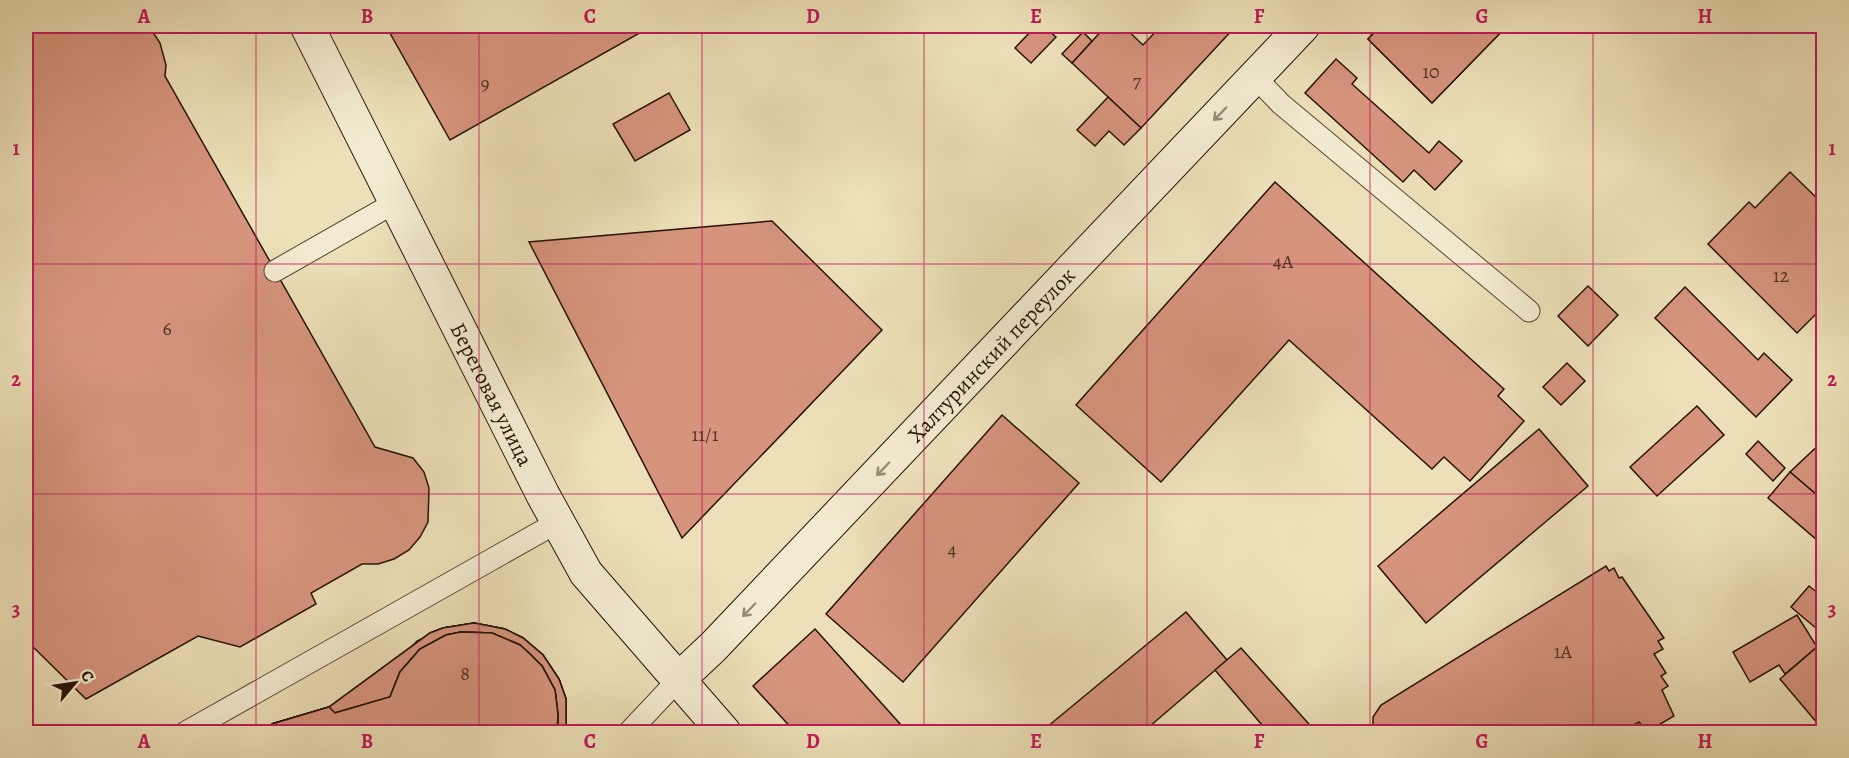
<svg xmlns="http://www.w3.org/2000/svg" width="1849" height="758" font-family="Alegreya,serif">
  <rect width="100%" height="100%" fill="#ede0b8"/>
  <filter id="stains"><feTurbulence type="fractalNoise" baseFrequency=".00333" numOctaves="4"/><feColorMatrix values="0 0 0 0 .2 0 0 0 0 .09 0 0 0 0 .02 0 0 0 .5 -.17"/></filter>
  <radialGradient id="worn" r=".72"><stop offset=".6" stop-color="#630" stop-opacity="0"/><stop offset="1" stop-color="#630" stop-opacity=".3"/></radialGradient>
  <g fill="#d6947d" stroke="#271206" stroke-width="1.5">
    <polygon points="27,26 149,26 160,43 166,65 165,76 375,447 413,458 424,472 429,488 428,522 420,537 409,550 394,559 378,564 362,564 311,593 316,604 240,647 198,636 86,699 26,640"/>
    <polygon points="386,26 652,26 450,140"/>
    <polygon points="1036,26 1043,26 1056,37 1031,63 1015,48"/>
    <polygon points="1106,26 1123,26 1143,45 1161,26 1236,26 1141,128 1072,63"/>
    <polygon points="1381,26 1507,26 1432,103 1368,39"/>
    <polygon points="1381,26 1507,26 1432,103 1368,39"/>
    <polygon points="1083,32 1092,41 1072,63 1062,54"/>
    <polygon points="1336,59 1357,78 1352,84 1429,153 1439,141 1462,161 1435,190 1414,170 1403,182 1305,93"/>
    <polygon points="669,93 690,130 635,161 613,124"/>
    <polygon points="1108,97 1141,128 1124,145 1109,131 1095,146 1077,130"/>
    <polygon points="1790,172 1824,205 1824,306 1797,333 1708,244 1749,202 1755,208"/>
    <polygon points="1275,182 1504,389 1498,396 1524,421 1470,481 1444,457 1432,469 1289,340 1161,482 1076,405"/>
    <polygon points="772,221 882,330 682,538 529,242"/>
    <polygon points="1588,286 1618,315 1588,346 1558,316"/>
    <polygon points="1685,287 1758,360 1764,353 1792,380 1756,417 1655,318"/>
    <polygon points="1567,363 1585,381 1561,405 1543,387"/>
    <polygon points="1697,406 1724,435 1657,496 1630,467"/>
    <polygon points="1002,415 1079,483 903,682 826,614"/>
    <polygon points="1539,429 1588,486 1426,623 1378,566"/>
    <polygon points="1824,440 1824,501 1790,472"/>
    <polygon points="1758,441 1785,468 1773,481 1746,454"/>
    <polygon points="1790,472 1824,501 1824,546 1768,498"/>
    <polygon points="1606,566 1609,571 1614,568 1619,578 1622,577 1664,638 1658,641 1663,649 1654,654 1666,673 1661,676 1668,686 1662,690 1674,716 1647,732 1639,722 1622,732 1373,732 1373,717 1381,705"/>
    <polygon points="1809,586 1824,598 1824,635 1791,607"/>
    <polygon points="1186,612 1227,660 1143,732 1041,732"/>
    <polygon points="1797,615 1817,647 1785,674 1779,665 1750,682 1733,652"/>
    <polygon points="474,623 505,629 523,638 543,655 559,679 566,699 566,732 267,732 272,724 329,707 335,713 379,700 382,688 396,662 417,641 443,628"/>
    <polygon points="474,623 505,629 523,638 543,655 559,679 566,699 566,732 267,732 272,724 329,707 430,633 443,628"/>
    <polygon points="474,623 505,629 523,638 543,655 559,679 566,699 566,732 267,732 272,724 329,707 430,633 443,628"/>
    <polygon points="474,623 505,629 523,638 543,655 559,679 566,699 566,732 267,732 272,724 329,707 430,633 443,628"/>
    <polygon points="815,629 901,725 892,732 795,732 753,686"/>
    <polygon points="461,632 492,633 520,645 531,655 542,666 555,690 558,715 557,732 267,732 272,724 329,707 335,713 390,697 400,672 420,649 446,635"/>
    <polygon points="461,632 492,633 520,645 531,655 542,666 555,690 558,715 557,732 268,732 390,697 400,672 420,649 446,635"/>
    <polygon points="461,632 492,633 520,645 531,655 542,666 555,690 558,715 557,732 389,732 387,719 390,697 400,672 420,649 446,635"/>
    <polygon points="461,632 492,633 520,645 531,655 542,666 555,690 558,715 557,732 267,732 272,724 329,707 335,713 390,697 400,672 420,649 446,635"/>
    <polygon points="1817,647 1824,655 1824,732 1813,732 1811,730 1818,724 1780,679"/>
    <polygon points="1241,648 1316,732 1268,732 1215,670"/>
  </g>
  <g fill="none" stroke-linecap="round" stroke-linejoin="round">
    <g stroke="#584632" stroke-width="23">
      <g id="lane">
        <polyline points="1255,77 1281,104 1529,311"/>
        <polyline points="275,271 396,202"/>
        <polyline points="186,732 558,522"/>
        <polyline points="629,732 677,681"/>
      </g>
    </g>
    <g stroke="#271206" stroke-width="35">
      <g id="secondary">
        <path id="s1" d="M307,26L543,495L586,573L724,732"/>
        <path id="s2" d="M677,681L714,646L1303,26"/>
      </g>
    </g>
    <use href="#lane" stroke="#f3ebd1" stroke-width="21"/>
    <use href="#secondary" stroke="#f3ebd1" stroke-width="33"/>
  </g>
  <defs><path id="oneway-shaft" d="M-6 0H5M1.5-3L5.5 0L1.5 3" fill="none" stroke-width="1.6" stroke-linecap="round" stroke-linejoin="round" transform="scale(1.5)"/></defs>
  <g stroke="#978976">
    <use href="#oneway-shaft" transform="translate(1220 114) rotate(134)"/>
    <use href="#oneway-shaft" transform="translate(883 469) rotate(134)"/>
    <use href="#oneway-shaft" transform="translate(749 610) rotate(134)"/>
  </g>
  <path fill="none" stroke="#c2185b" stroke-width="1.5" stroke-opacity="0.55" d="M256,26V732M479,26V732M702,26V732M924,26V732M1147,26V732M1370,26V732M1593,26V732M26,264H1824M26,494H1824"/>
  <g text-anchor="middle" stroke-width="6" stroke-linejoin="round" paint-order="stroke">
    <g font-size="20" fill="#533224">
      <text x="1431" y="78">10</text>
      <text x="1137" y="87">7</text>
      <text x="485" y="90">9</text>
      <text x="1283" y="268">4А</text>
      <text x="1781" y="282">12</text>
      <text x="167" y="335">6</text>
      <text x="705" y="441">11/1</text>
      <text x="952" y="556">4</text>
      <text x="1563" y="658">1А</text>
      <text x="465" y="680">8</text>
    </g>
    <g font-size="22" fill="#271206" stroke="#f3ebd1">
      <text dy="8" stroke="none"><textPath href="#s2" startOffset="453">Халтуринский переулок</textPath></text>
      <text dy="8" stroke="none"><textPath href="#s1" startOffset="412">Береговая улица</textPath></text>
    </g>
  </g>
  <rect width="1849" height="758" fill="none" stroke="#ede0b8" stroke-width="66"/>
  <g transform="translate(75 683) rotate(61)" stroke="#f3ebd1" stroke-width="4.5" paint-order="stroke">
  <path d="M0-4.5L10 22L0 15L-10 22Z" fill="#271206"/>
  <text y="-9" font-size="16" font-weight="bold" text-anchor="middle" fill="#271206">С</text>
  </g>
  <rect x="33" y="33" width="1783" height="692" fill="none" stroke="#c2185b" stroke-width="2"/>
  <g font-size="20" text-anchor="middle" font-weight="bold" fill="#c2185b">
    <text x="144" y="23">A</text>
    <text x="367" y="23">B</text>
    <text x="590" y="23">C</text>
    <text x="813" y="23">D</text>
    <text x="1036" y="23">E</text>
    <text x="1259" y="23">F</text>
    <text x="1482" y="23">G</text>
    <text x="1705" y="23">H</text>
    <text x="16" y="155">1</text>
    <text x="1832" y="155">1</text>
    <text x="16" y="386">2</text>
    <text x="1832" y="386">2</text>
    <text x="16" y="616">3</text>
    <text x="1832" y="616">3</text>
    <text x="144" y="748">A</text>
    <text x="367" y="748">B</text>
    <text x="590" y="748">C</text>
    <text x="813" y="748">D</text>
    <text x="1036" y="748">E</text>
    <text x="1259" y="748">F</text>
    <text x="1482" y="748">G</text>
    <text x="1705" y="748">H</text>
  </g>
  <rect width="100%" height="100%" filter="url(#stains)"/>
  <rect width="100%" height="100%" fill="url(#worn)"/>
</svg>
